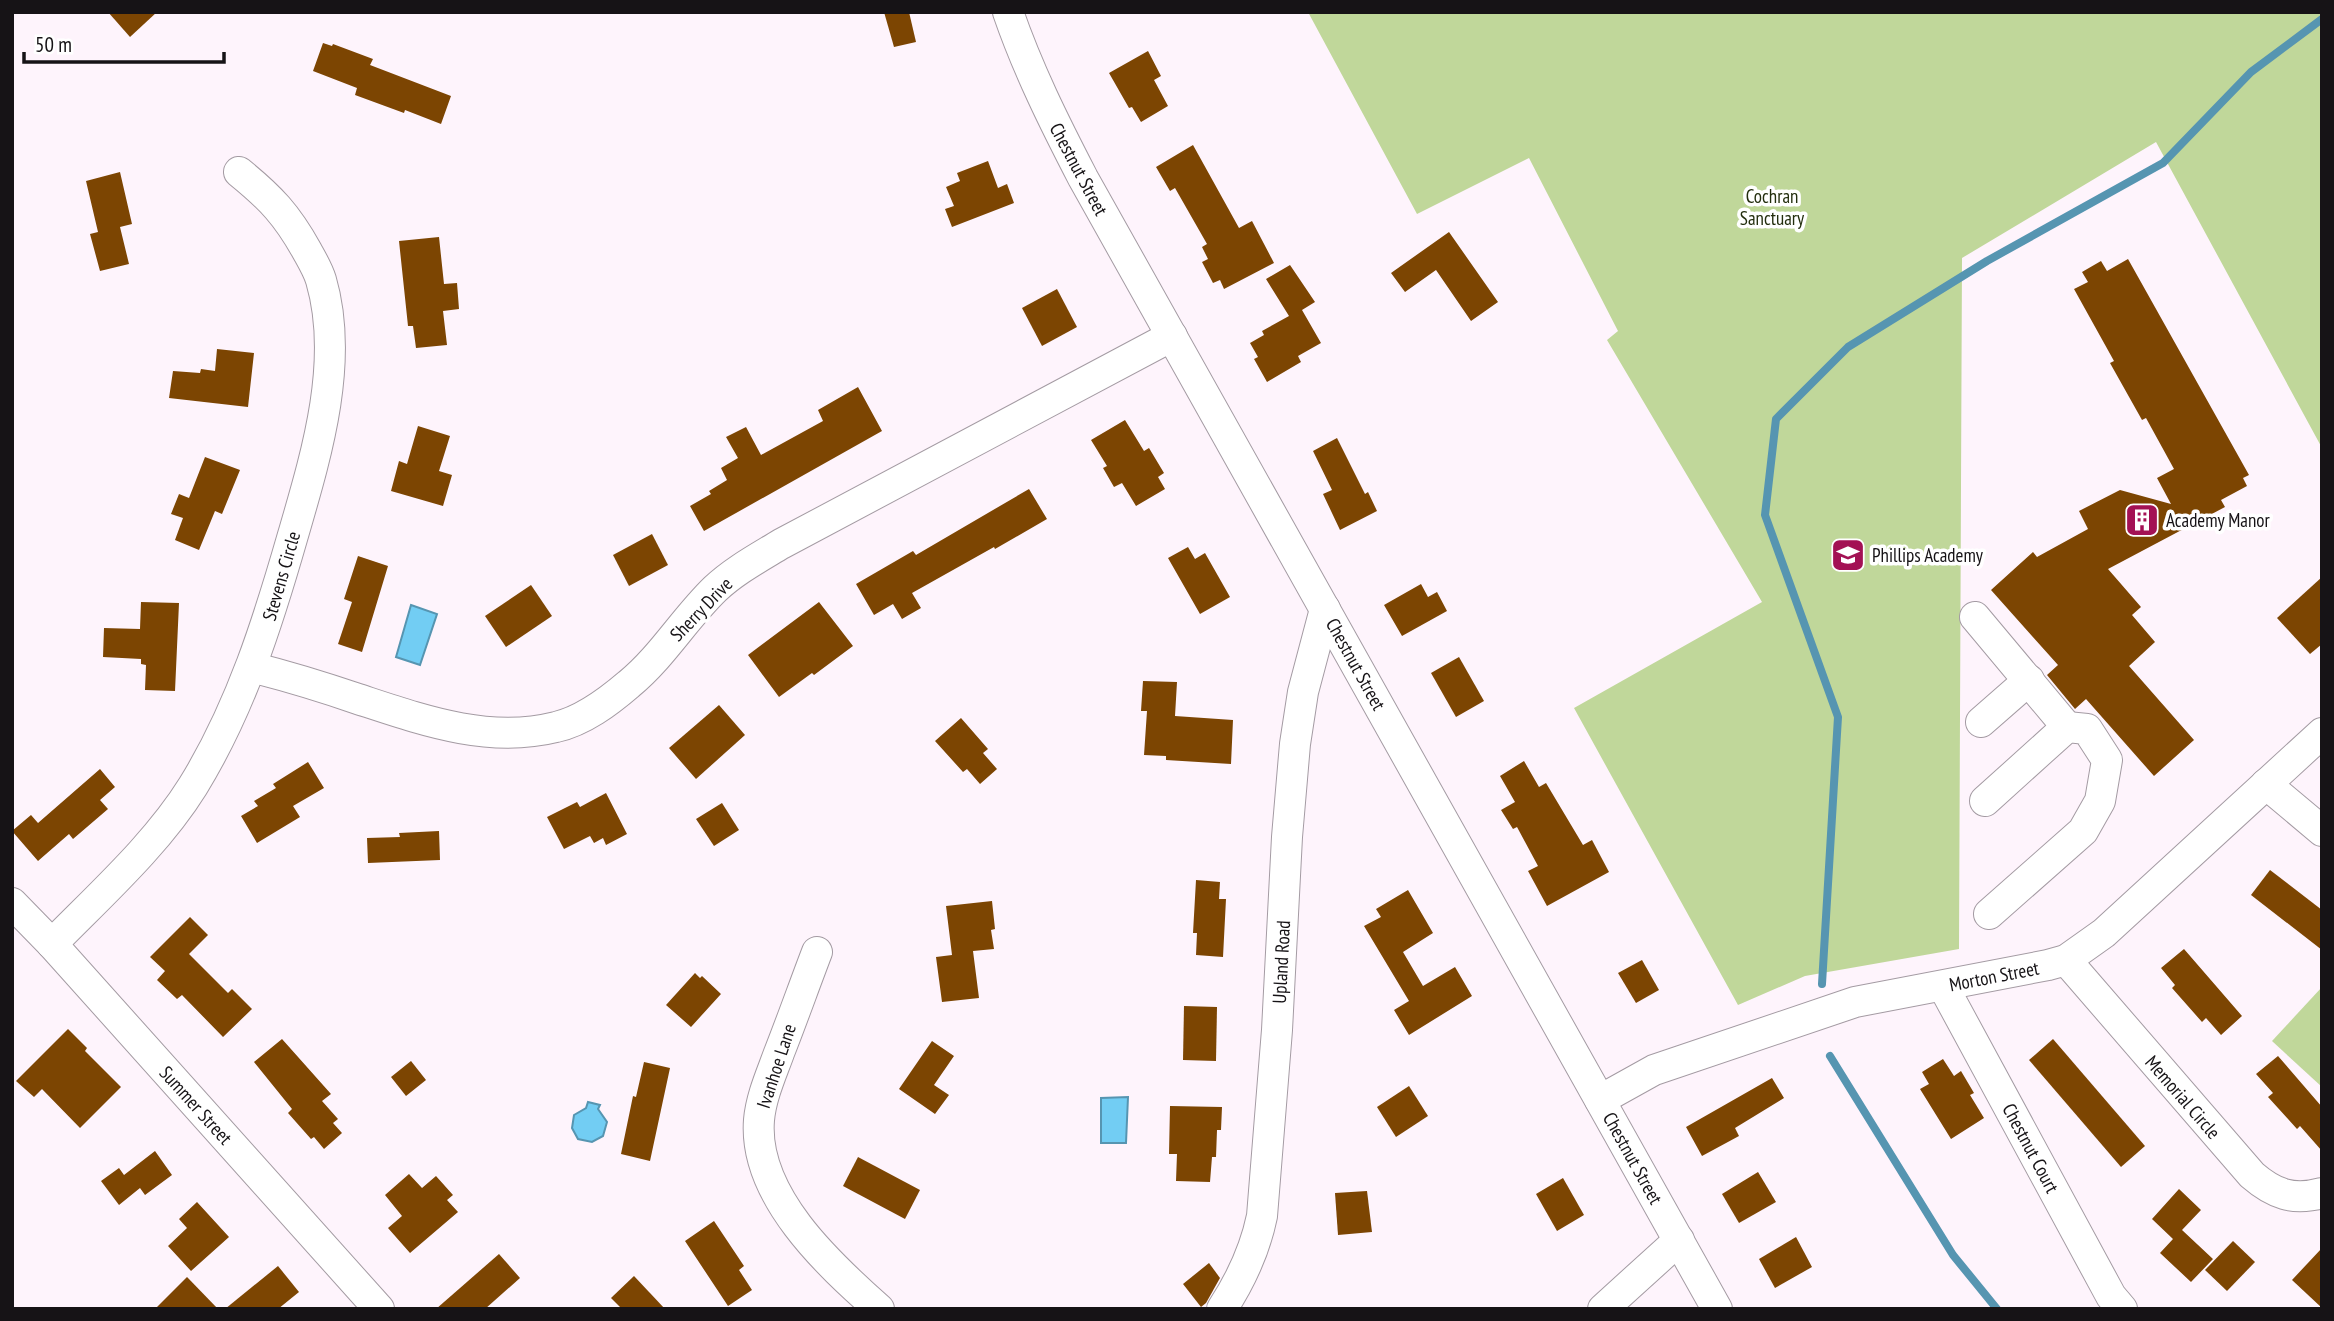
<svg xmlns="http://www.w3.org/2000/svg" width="2334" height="1321" font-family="'PT Sans Narrow',sans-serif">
  <rect width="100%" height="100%" fill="#fef4fc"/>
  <g fill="#c0d79a">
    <polygon points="1308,12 2322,12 2322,448 2156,142 1962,258 1959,949 1805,976 1738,1005 1574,708 1762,602 1607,340 1618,331 1529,158 1417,214"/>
    <polygon points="2322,987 2322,1087 2272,1041"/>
  </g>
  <g fill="#72cdf3" stroke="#5695b1" stroke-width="2">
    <polygon points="411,605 437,614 420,665 396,657"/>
    <polygon points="1128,1097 1126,1143 1101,1143 1101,1098"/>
    <polygon points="588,1102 600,1105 598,1109 607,1122 603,1136 592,1142 578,1139 572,1128 574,1115 586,1108"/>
  </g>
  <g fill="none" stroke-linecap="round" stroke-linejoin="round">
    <g stroke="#5695b1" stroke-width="8">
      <polyline points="1822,984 1838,717 1765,515 1776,419 1848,347 1987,261 2163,163 2251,72 2322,19"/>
      <polyline points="1830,1056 1953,1255 1997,1309"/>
    </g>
  </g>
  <g fill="#7c4502">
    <polygon points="108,12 157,12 130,37"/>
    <polygon points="884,12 909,12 916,42 894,47"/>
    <polygon points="323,43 332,46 333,44 373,59 370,65 451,96 441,124 405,110 404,113 355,95 357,88 313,71"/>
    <polygon points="1148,51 1161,76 1154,80 1168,106 1141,122 1132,107 1129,108 1109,73"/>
    <polygon points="1193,145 1239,228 1252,221 1274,263 1224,289 1220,280 1213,283 1202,262 1208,259 1202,247 1207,244 1175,188 1170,191 1156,167"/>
    <polygon points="988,161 998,188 1007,184 1014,203 952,227 945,209 954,206 946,187 960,181 957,173"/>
    <polygon points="120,172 132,224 120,227 129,264 100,271 90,234 98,232 86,181"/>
    <polygon points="1449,232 1498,302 1471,321 1436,270 1405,292 1391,273"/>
    <polygon points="439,237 444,284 457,283 459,309 443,311 447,345 416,348 413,326 408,326 399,241"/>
    <polygon points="2128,259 2249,475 2243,478 2247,486 2221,500 2225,507 2108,569 2141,607 2132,615 2155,642 2129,666 2194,740 2154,776 2086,699 2075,709 2047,675 2058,665 1991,590 2033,552 2037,557 2088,529 2079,511 2120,490 2171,504 2157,478 2174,469 2146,418 2142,420 2110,363 2114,361 2074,289 2088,282 2082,272 2101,261 2107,271"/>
    <polygon points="1290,265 1315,302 1302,310 1321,343 1298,356 1301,362 1267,382 1254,359 1258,357 1250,343 1264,335 1262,331 1289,316 1266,279"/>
    <polygon points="1057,289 1077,327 1042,346 1022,308"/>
    <polygon points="217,349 254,353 248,407 169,398 173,371 200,373 201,369 215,371"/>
    <polygon points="858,387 882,431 704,531 690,506 711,494 709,491 727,480 721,468 738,458 726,437 746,427 761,455 823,421 818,410"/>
    <polygon points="1125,420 1144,451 1149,448 1164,473 1158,477 1165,489 1136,506 1122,483 1114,487 1103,468 1107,466 1091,440"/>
    <polygon points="418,426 450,436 439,471 452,475 443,506 391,491 399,461 407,464"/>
    <polygon points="1337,438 1365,494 1368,492 1377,511 1340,530 1323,494 1332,490 1313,451"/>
    <polygon points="205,457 240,470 222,514 215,511 199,550 175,540 183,518 171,514 179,494 189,498"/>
    <polygon points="1029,489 1047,519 995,549 994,547 912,593 921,608 902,619 893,604 874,615 856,584 913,551 916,555"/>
    <polygon points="652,534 668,565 629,586 613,555"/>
    <polygon points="1188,547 1195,559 1205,553 1230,597 1200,614 1168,558"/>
    <polygon points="358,556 388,566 362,652 338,644 352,602 344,599"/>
    <polygon points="2322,577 2322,644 2310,654 2277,618"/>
    <polygon points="1421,584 1428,597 1437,592 1447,611 1402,636 1384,605"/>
    <polygon points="531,585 552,616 506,647 485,616"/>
    <polygon points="141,602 179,603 175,691 145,690 146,665 141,664 141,659 103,657 104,628 140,629"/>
    <polygon points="819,602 853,646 814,675 812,673 779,697 748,655"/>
    <polygon points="1459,657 1484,701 1456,717 1431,673"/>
    <polygon points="1143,681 1177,682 1175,716 1233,720 1231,764 1166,760 1166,756 1144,755 1147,711 1141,711"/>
    <polygon points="719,705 745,735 696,779 669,748"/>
    <polygon points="961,718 988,749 983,753 997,769 980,784 967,769 963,772 935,741"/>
    <polygon points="1524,761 1539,787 1546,783 1583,845 1592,840 1609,872 1547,906 1528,871 1538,866 1517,827 1513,829 1501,810 1515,802 1500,776"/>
    <polygon points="308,762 324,788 293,806 300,817 257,843 241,816 258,806 254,801 276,788 273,784"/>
    <polygon points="100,769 115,787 100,800 108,809 73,839 69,834 38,861 12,831 31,815 38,823"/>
    <polygon points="606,793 627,834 606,845 603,838 594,843 590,836 564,849 547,817 577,802 580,807"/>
    <polygon points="722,803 739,830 714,846 696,819"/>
    <polygon points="439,831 440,860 368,863 367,838 400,837 399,833"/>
    <polygon points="2270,870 2322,910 2322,950 2251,895"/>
    <polygon points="1196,880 1220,882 1219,899 1226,899 1223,957 1196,955 1197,933 1193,933"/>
    <polygon points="1408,890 1433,933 1403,952 1423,986 1455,967 1472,996 1409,1035 1394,1010 1409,1001 1364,926 1381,917 1376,909"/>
    <polygon points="992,901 995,929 991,930 994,949 973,951 979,998 942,1002 936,957 952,955 946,906"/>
    <polygon points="190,917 208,935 189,954 228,993 232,989 252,1009 223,1037 182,995 177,999 157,980 165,971 150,957"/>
    <polygon points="2184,949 2242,1016 2221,1035 2206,1018 2202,1022 2172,988 2175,985 2161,968"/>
    <polygon points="1642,960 1659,990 1636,1003 1618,973"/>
    <polygon points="695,973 700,978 702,976 721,994 691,1027 666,1005"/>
    <polygon points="1184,1006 1217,1007 1216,1061 1183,1060"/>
    <polygon points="68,1029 87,1048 85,1051 121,1087 80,1128 42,1089 34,1097 16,1081"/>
    <polygon points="282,1039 331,1094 322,1101 338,1119 333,1123 342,1133 324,1149 314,1137 311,1139 288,1113 292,1109 254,1062"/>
    <polygon points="2053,1039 2145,1146 2121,1167 2029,1060"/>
    <polygon points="932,1041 954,1056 934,1085 949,1095 935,1114 899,1089"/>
    <polygon points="2278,1056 2322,1107 2322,1151 2300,1126 2297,1129 2268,1097 2273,1093 2256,1074"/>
    <polygon points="1943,1059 1954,1076 1961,1071 1974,1093 1970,1095 1984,1118 1951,1139 1920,1089 1929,1084 1922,1072"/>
    <polygon points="411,1061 426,1080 406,1096 391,1077"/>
    <polygon points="644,1062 670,1068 650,1161 621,1154 633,1096 636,1097"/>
    <polygon points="1772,1078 1784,1098 1735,1128 1739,1136 1702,1156 1686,1127"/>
    <polygon points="1409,1086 1428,1116 1396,1137 1377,1107"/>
    <polygon points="1170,1106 1222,1107 1221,1130 1217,1130 1216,1157 1212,1157 1210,1182 1176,1181 1177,1154 1169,1154"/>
    <polygon points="155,1151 172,1175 145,1195 140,1188 119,1205 101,1181 119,1168 124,1175"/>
    <polygon points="858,1157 920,1190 905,1219 843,1186"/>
    <polygon points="1758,1172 1776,1202 1739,1223 1722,1194"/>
    <polygon points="409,1174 422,1188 436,1176 453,1195 447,1200 458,1212 410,1253 388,1228 402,1216 385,1195"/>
    <polygon points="1563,1178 1584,1215 1557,1231 1536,1194"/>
    <polygon points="2179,1189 2201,1210 2182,1230 2213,1259 2191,1282 2160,1253 2173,1239 2152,1219"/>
    <polygon points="1367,1191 1372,1232 1338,1235 1335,1193"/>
    <polygon points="197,1202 229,1237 191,1271 168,1246 187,1228 179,1219"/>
    <polygon points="714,1221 744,1266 739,1270 752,1290 728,1306 685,1241"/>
    <polygon points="1796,1237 1812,1267 1775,1288 1759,1259"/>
    <polygon points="2233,1241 2255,1262 2227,1291 2205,1270"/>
    <polygon points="2322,1248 2322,1308 2292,1280"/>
    <polygon points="499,1254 520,1278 485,1309 436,1309"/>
    <polygon points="1209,1263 1220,1278 1206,1303 1201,1307 1183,1284"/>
    <polygon points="278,1266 299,1292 278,1309 225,1309"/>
    <polygon points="634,1276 665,1309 622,1309 611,1298"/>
    <polygon points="187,1277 218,1309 155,1309"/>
  </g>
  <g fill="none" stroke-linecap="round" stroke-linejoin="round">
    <g stroke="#a49ba3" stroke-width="32">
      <g id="minor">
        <path d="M1008,12C1028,70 1055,124 1083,178L1717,1309"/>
        <polyline points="1975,617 2067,727"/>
        <path d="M251,667C287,676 323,687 358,699C422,720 488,744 556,727C583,721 608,702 629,684C662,657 684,619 715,589C734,571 758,558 781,544L1172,336"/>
        <polyline points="1981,722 2029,680"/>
        <polyline points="2266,784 2322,831"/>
        <polyline points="1985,801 2067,727 2087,729 2107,760 2100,801 2083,831 1989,914"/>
        <polyline points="12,903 52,944 379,1309"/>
        <path d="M52,944C100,895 157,844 193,786C241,708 268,622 293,535C316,456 345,362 321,280C318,270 312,260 307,251C287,215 271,198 239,172"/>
        <path d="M817,952C804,986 792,1020 779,1053C771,1075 761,1097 759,1120C753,1195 828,1264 879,1309"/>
        <path d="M2066,960L2252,1175C2274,1194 2293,1201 2322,1193"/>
        <polyline points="1943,986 2111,1296 2122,1309"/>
        <polyline points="1600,1100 1654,1070 1855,1002 2048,965 2066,960 2104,933 2322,733"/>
        <path d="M1222,1309C1241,1280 1255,1250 1262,1216L1277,1030L1287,837L1295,744L1303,692L1325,609"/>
        <polyline points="1603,1309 1679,1240"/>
      </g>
    </g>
    <use href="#minor" stroke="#fff" stroke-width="30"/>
  </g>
  <defs>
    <g id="building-square" transform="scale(1.75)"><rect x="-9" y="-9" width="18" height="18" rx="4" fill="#a31154" stroke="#fff"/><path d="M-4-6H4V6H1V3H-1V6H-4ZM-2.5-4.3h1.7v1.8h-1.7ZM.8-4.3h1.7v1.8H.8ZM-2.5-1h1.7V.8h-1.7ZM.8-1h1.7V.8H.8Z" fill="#fff"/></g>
    <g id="school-square" transform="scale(1.75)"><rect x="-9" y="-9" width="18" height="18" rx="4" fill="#a31154" stroke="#fff"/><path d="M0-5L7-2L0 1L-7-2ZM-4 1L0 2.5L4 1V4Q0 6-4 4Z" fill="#fff"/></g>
  </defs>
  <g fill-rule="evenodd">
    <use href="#building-square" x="2142" y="520"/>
    <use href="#school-square" x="1848" y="555"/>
  </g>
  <g text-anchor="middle" stroke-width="7" stroke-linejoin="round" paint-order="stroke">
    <g font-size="19" fill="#161316" stroke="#fff">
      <text transform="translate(1079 169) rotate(62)" y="7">Chestnut Street</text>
      <text transform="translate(281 576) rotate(-74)" y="7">Stevens Circle</text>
      <text transform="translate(701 609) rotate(-46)" y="7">Sherry Drive</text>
      <text transform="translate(1356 664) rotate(61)" y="7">Chestnut Street</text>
      <text transform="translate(1281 962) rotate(-87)" y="7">Upland Road</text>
      <text transform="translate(1994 976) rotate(-11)" y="7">Morton Street</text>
      <text transform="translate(776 1066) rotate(-72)" y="7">Ivanhoe Lane</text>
      <text transform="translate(2183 1097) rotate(49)" y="7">Memorial Circle</text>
      <text transform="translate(196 1105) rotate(48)" y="7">Summer Street</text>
      <text transform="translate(2031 1148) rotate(62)" y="7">Chestnut Court</text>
      <text transform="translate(1633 1158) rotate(61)" y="7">Chestnut Street</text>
    </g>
    <g font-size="19" fill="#232e0e" stroke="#fff">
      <text x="1772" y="203">Cochran<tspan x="1772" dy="22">Sanctuary</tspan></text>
    </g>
    <g font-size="19" fill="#161316" stroke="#fff" text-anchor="start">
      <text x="2166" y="527">Academy Manor</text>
      <text x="1872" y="562">Phillips Academy</text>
    </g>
  </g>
  <rect width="2334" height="1321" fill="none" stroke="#161316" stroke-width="28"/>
  <path d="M24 52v10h200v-10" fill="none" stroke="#161316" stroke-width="3.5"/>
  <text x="35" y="52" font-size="21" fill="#161316" stroke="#ffffff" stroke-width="5" paint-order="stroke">50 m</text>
</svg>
